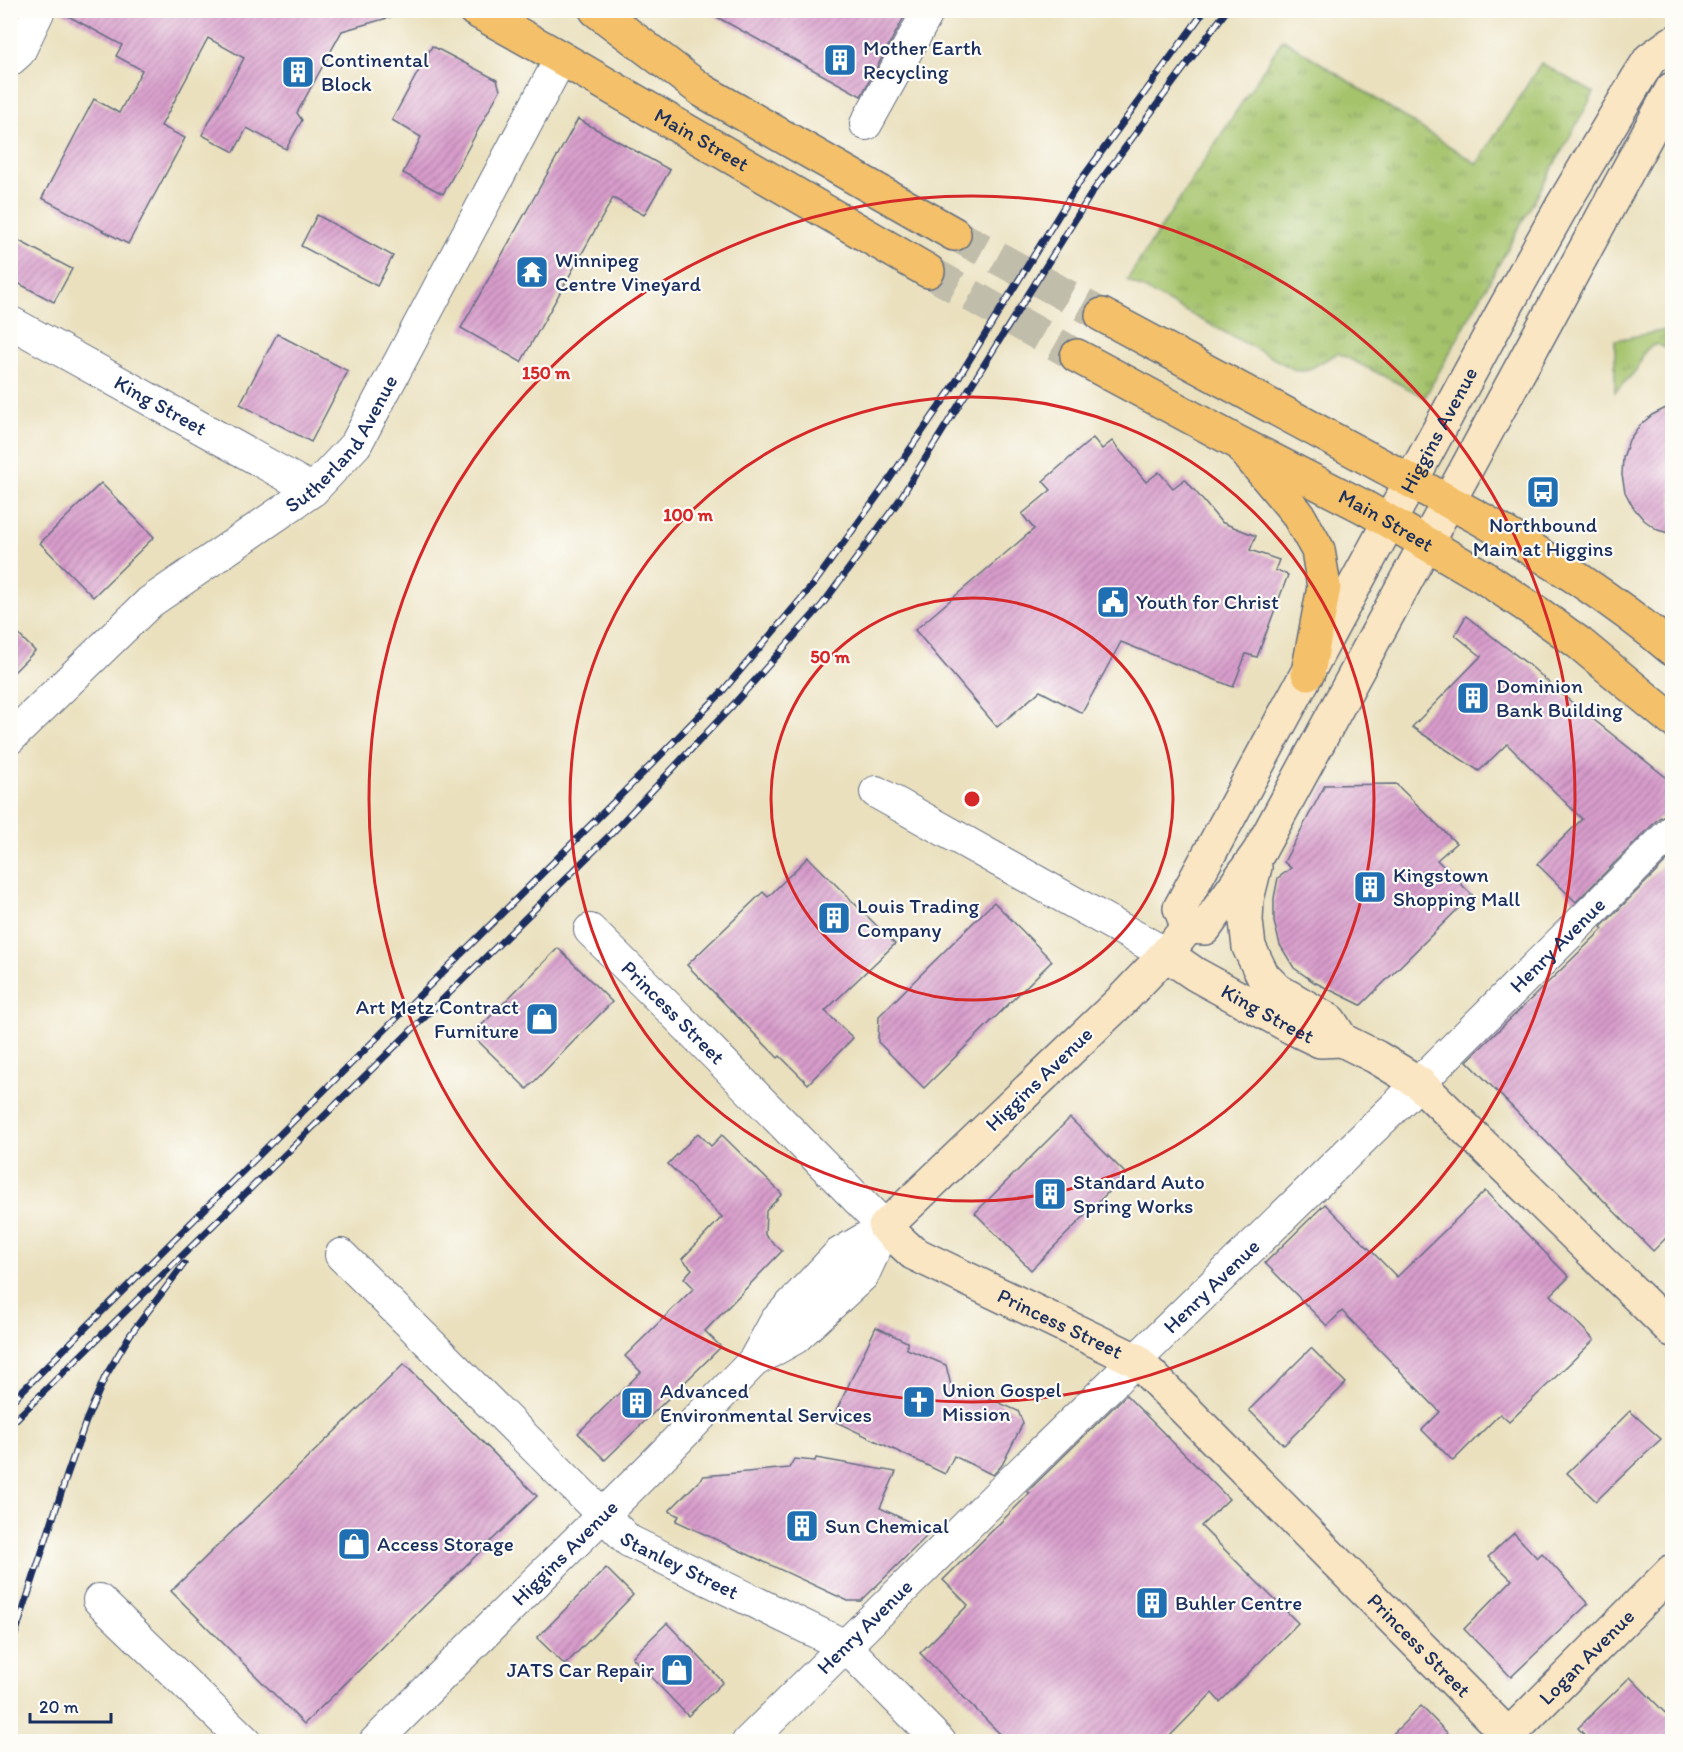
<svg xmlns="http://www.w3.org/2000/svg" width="1683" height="1752" font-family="Itim,sans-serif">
  <defs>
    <pattern id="grass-tufts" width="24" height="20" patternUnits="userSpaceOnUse" patternTransform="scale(1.5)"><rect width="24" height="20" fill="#a4c36b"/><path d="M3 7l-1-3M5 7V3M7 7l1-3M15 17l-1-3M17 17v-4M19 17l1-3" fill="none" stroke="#859f5b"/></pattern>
    <pattern id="building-hatch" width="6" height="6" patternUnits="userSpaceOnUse" patternTransform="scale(1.5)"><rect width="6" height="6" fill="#d89ccb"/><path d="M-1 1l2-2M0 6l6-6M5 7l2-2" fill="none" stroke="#ae80a8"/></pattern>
  </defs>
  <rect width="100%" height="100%" fill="#fdfcf7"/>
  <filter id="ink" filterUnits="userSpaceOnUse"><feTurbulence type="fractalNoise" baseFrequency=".0167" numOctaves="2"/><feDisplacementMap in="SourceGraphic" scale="12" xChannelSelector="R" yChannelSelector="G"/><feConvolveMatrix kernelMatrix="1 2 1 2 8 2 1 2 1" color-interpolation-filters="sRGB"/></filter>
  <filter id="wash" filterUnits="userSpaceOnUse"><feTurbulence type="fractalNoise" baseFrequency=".008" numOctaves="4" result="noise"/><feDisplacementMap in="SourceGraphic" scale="24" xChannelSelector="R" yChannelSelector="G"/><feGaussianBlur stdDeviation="1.35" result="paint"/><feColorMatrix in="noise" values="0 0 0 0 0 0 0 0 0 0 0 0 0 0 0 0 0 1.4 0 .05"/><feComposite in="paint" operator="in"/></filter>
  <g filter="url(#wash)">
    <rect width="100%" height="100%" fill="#eae0be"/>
    <g fill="url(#grass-tufts)" stroke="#607964" stroke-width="1.5">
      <polygon points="1283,39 1477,164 1541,63 1594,93 1425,397 1338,353 1306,371 1297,371 1127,280"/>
      <path d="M1672,329V344L1665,348L1657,344C1640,350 1644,358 1636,370C1630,378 1621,385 1615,392V340Z"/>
    </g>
    <g id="blocks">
      <g fill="url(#building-hatch)">
        <polygon points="57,10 391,10 391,17 342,31 297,113 302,120 286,149 247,128 234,152 202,135 244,58 208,38 161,126 185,138 128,244 42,198 94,99 119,113 142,70 116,56 122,45"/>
        <polygon points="704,10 908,10 861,96"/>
        <polygon points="432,46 497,80 500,90 443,194 403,173 421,137 392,120"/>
        <polygon points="578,119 670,170 644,215 613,198 521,362 461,328"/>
        <polygon points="317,215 393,256 377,286 301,246"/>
        <polygon points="10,236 72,269 54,302 10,279"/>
        <polygon points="277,334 348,371 311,442 240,404"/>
        <polygon points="1672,405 1672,534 1658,530 1644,520 1633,507 1625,492 1622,475 1623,458 1629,440 1639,426 1652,415"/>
        <polygon points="1093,438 1102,449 1112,441 1146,482 1159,472 1173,488 1185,479 1221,522 1256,536 1250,550 1279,560 1275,570 1288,575 1257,657 1246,654 1233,687 1121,642 1082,713 1040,691 997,727 915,630 1034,529 1022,514 1051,490 1043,481"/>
        <polygon points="101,483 154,537 93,597 40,543"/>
        <polygon points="1466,616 1534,669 1559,692 1672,782 1672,814 1667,814 1659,818 1576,902 1537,864 1582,819 1507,744 1479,771 1412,727 1481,656 1455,635"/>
        <polygon points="10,626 35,651 10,676"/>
        <polygon points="1396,784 1456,843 1437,860 1472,895 1361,1005 1314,982 1294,968 1280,945 1274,922 1274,898 1278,878 1291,868 1284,862 1325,785"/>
        <polygon points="1672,856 1672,1232 1653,1251 1467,1061 1603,929 1601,927"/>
        <polygon points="808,857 895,944 825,1011 853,1038 808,1084 780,1056 778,1058 687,965 763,892 768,897"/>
        <polygon points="994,902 1052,961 924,1088 878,1042 879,1016"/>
        <polygon points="558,948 612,1002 527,1089 472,1035"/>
        <polygon points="1070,1118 1126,1174 1031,1270 975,1213"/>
        <polygon points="698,1133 711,1146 722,1135 782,1194 766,1211 765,1235 782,1251 705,1331 721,1347 605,1460 578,1433 641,1372 625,1356 694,1288 684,1278 692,1269 682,1259 722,1217 668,1164"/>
        <polygon points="1485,1191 1569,1277 1551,1295 1594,1340 1509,1422 1500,1414 1453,1461 1422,1430 1440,1412 1342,1311 1327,1326 1265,1263 1325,1204 1397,1277"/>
        <polygon points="876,1327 907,1342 907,1349 946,1365 953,1394 975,1392 1018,1411 1023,1423 1002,1465 993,1475 954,1456 945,1474 832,1420"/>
        <polygon points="1311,1348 1346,1383 1284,1445 1249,1410"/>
        <polygon points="404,1364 537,1496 304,1724 171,1591"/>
        <polygon points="1126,1395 1229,1499 1201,1526 1298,1623 1220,1702 1212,1693 1164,1742 1008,1742 920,1653 968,1605 943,1580 1030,1493 1027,1492"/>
        <polygon points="1630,1411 1661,1439 1596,1501 1567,1473"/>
        <polygon points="816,1458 896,1472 880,1508 931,1532 861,1601 848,1601 676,1521 679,1516 669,1511 704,1476 789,1468 794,1459 815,1461"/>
        <polygon points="1514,1533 1537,1558 1542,1553 1588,1604 1511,1677 1464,1629 1512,1580 1488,1557"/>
        <polygon points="606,1568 633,1595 565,1665 537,1638"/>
        <polygon points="667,1623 723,1682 688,1716 632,1657"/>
        <polygon points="1630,1677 1672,1720 1672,1742 1591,1742 1578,1728"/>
        <polygon points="1421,1706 1456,1742 1385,1742"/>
      </g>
    </g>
  </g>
  <g filter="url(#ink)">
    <use href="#blocks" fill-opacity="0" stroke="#636d80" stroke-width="1.5"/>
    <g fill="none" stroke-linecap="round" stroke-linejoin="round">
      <g stroke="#c1bdab" stroke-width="33" stroke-dasharray="33 16" stroke-linecap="butt">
        <polyline points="954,234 1102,315"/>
        <polyline points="928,271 1077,356"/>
      </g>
      <g stroke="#636d80" stroke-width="34">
        <g id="minor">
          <polyline points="10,60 19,52 39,10"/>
          <polyline points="866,124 929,10"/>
          <path id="s1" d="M10,322L313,490"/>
          <path id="s2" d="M10,738L150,602L313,490L356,444L561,58"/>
          <polyline points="876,792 1166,954"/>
          <path id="s3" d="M590,930L669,1008L885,1227"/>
          <path id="s4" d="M341,1255L629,1541L845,1646L940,1742"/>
          <polyline points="754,1361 795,1338 863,1275 885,1227"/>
          <polyline points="99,1600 246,1742"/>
          <path id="s5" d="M375,1742L654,1464L754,1361L776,1321L839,1254L885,1227"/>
          <path id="s6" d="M748,1742L1005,1488L1400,1102L1672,831"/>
        </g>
      </g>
      <g stroke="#636d80" stroke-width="36">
        <g id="secondary">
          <polyline points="1255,867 1247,899 1246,921 1249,947 1263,976 1277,990 1330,1021 1342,1040"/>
          <path id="s7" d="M1188,927L1166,954L1120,1002L885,1227L913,1253L1136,1360L1515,1742"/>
          <path id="s8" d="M1188,927L1180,908L1500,317L1561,208L1638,78L1650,59L1672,43"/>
          <polyline points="1188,927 1205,928 1259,852 1672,89"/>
          <path id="s9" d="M1166,954L1195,974L1293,1028L1320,1041L1342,1040L1376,1057L1419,1083L1672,1330"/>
          <path id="s10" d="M1502,1742L1672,1571"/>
        </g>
      </g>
      <g stroke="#636d80" stroke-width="36">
        <g id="primary">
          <path id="s11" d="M475,10L561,58L928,271"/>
          <polyline points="596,10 703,91 954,234"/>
          <path d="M1102,315L1481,519C1548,558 1613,599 1672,649"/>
          <path id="s12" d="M1077,356L1237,442L1364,507L1482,576L1539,614L1579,643L1672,720"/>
          <polyline points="1246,452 1297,513 1318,550 1324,587 1308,673"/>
        </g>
      </g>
      <use href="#minor" stroke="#fff" stroke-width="32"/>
      <use href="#secondary" stroke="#fbe6c3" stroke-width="33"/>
      <use href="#primary" stroke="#f4c16a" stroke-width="33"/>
      <g stroke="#1b2f5e" stroke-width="7">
        <g id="rail">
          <polyline points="10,1403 652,764 721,693 813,585 884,487 952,388 1078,184 1205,10"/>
          <polyline points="10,1425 611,834 733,705 822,605 898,502 1093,191 1227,10"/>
          <polyline points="10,1650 67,1475 86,1421 105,1377 130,1335 184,1264"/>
        </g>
      </g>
      <use href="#rail" stroke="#fdfcf7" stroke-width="4.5" stroke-dasharray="14" stroke-linecap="butt"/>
    </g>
  </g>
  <g fill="none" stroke="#d62828" stroke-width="3">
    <circle cx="972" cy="799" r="201"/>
    <circle cx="972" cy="799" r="402"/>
    <circle cx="972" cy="799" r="603"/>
  </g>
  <defs>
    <g id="building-square" transform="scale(1.725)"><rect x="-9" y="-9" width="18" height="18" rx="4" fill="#1f6fb2" stroke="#fdfcf7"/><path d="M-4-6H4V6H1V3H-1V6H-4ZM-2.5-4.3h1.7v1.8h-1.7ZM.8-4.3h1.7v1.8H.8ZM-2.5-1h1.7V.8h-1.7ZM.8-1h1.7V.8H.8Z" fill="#fff"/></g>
    <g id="temple-square" transform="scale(1.725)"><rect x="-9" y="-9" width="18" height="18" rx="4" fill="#1f6fb2" stroke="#fdfcf7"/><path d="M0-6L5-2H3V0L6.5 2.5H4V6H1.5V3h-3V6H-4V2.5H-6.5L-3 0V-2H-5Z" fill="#fff"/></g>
    <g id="bus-square" transform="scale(1.725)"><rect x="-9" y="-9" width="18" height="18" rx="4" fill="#1f6fb2" stroke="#fdfcf7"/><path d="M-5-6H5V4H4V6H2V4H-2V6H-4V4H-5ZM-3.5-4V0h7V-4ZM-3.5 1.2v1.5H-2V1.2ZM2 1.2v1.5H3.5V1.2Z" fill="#fff"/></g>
    <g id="civic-square" transform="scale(1.725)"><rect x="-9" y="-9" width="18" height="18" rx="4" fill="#1f6fb2" stroke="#fdfcf7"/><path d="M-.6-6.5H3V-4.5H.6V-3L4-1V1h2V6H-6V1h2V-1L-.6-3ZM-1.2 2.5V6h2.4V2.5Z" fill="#fff"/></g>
    <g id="shop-square" transform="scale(1.725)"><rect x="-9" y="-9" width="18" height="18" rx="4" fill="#1f6fb2" stroke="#fdfcf7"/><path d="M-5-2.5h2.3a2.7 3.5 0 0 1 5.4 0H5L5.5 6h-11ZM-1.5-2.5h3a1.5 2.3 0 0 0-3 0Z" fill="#fff"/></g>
    <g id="church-square" transform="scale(1.725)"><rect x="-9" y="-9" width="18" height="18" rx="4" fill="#1f6fb2" stroke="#fdfcf7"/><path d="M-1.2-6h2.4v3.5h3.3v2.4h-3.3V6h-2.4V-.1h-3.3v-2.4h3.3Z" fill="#fff"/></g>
  </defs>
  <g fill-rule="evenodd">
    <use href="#building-square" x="840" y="60"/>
    <use href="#building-square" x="298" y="72"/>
    <use href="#temple-square" x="532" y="272"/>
    <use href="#bus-square" x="1543" y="492"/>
    <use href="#civic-square" x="1113" y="602"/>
    <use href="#building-square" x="1473" y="698"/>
    <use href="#building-square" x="1370" y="887"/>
    <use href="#building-square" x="834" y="918"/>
    <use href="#shop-square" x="542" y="1019"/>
    <use href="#building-square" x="1050" y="1194"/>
    <use href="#church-square" x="919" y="1402"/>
    <use href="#building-square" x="637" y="1403"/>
    <use href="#building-square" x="802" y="1526"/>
    <use href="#shop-square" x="354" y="1544"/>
    <use href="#building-square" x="1152" y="1603"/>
    <use href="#shop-square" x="677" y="1670"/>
  </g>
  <g text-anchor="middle" stroke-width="4.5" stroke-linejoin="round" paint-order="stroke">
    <g font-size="21" fill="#1b2f5e" stroke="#fdfcf7" text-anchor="start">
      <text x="863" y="55">Mother Earth<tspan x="863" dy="24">Recycling</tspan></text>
      <text x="321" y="67">Continental<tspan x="321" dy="24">Block</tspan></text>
      <text x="555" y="267">Winnipeg<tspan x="555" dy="24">Centre Vineyard</tspan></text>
      <text x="1543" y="532" text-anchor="middle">Northbound<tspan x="1543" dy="24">Main at Higgins</tspan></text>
      <text x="1136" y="609">Youth for Christ</text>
      <text x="1496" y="693">Dominion<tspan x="1496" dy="24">Bank Building</tspan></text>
      <text x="1393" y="882">Kingstown<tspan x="1393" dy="24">Shopping Mall</tspan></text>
      <text x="857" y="913">Louis Trading<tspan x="857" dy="24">Company</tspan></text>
      <text x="519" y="1014" text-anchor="end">Art Metz Contract<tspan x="519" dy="24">Furniture</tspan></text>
      <text x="1073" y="1189">Standard Auto<tspan x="1073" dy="24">Spring Works</tspan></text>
      <text x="942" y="1397">Union Gospel<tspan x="942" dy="24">Mission</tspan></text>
      <text x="660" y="1398">Advanced<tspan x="660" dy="24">Environmental Services</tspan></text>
      <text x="825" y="1533">Sun Chemical</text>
      <text x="377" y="1551">Access Storage</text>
      <text x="1175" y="1610">Buhler Centre</text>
      <text x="654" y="1677" text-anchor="end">JATS Car Repair</text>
    </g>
    <g font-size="21" fill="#1b2f5e" stroke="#fdfcf7">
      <text dy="7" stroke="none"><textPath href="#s11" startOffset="261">Main Street</textPath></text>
      <text dy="7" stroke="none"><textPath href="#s1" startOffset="172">King Street</textPath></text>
      <text dy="7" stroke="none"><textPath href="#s8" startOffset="564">Higgins Avenue</textPath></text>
      <text dy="7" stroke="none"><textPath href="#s2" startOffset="447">Sutherland Avenue</textPath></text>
      <text dy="7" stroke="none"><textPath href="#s12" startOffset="350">Main Street</textPath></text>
      <text dy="7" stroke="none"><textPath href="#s6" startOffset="1136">Henry Avenue</textPath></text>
      <text dy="7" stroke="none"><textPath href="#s3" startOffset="117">Princess Street</textPath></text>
      <text dy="7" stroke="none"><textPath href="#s9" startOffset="118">King Street</textPath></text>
      <text transform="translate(1039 1079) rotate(-44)" y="7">Higgins Avenue</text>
      <text dy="7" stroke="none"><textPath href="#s6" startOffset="650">Henry Avenue</textPath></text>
      <text dy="7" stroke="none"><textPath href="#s7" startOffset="628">Princess Street</textPath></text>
      <text dy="7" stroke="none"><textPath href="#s5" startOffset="268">Higgins Avenue</textPath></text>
      <text dy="7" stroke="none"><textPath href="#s4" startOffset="462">Stanley Street</textPath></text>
      <text dy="7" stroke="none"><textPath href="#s6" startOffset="164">Henry Avenue</textPath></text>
      <text dy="7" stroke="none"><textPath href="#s7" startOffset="1114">Princess Street</textPath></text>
      <text dy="7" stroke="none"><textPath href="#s10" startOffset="120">Logan Avenue</textPath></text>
    </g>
  </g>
  <circle cx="972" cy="799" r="9" fill="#d62828" stroke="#fdfcf7" stroke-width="3"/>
  <g font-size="18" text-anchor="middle" font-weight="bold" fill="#d62828" stroke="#fdfcf7" stroke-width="4.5" stroke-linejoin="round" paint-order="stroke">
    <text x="546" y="379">150 m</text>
    <text x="688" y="521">100 m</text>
    <text x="830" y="663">50 m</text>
  </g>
  <rect width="1683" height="1752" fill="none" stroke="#fdfcf7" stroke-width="36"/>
  <path d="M30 1713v9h81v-9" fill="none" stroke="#1b2f5e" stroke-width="3"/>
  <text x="39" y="1713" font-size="18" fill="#1b2f5e" stroke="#fdfcf7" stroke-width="4.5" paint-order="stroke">20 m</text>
</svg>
